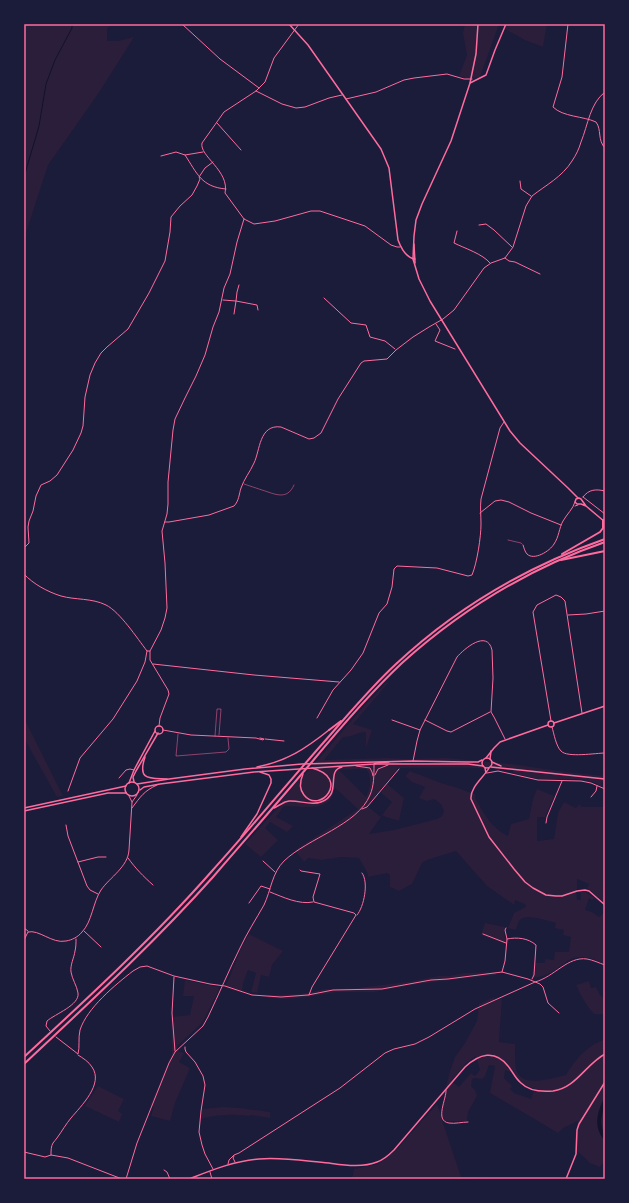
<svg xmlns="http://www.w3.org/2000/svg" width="629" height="1203" font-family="Overpass,sans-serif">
  <rect width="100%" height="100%" fill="#1b1b3a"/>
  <g fill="#2a1e3b" fill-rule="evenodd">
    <polygon points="24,24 112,24 107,28 107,41 118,41 134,37 100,91 48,165 24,239"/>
    <polygon points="465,24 499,24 480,77 468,79 459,76 467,55 463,33"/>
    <polygon points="507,24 547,24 543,47 525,40 505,29"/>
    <path d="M387,682L388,683L353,724L372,730L366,748V732C358,732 352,737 343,737L324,760L386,758L406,759L447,758L511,764L565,772L605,776V783L601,782V786C584,775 560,781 541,779C532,778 522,775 513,773V771C475,766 436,768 398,768L367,806L381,817L369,834L394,830L437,819L442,816L444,811L441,804L434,799L427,801L419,798L425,787L412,782L405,776L410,771L441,783L458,788L476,795L475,798C484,813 491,828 508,836L511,824L529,819L533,799L537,789L554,796L545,817H537V841L554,839L558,813L564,802L576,808L580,804L581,807H605V903L587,888L589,884L577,879V889H576L577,900H581V892H585L595,898L592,900L589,898L585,910L592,912L599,917L605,912V964C595,960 585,955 574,958C569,959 565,963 561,966C549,974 546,976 532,978L534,963H545V959L554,960L555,952H569L571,937L563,935L564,930L555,928L556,923C548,921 529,914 521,919C518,921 517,927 516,930L508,928L514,913L526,907L525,904L515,900L514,905L487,886L456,851L427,860L422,863L412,884L399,891L390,887V875L387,873L368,877V874L359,858L341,857L322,860L308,858L304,862L295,850L358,809L335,788C330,814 304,806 284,806L276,817L293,826L287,832L270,822L265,828L278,840L261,857L245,844L275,811L283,804L281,801L299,780L309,770L364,706ZM366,769C373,778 370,788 366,797L339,770Z"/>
    <polygon points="24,718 63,796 57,797 24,738"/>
    <polygon points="387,784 404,798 399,821 386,817 382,815 392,802 381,793"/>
    <polygon points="485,923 505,927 504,935 506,940 509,940 508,945 481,935"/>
    <polygon points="249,934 283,951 272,965 269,977 261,975 257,993 251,992 256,973 248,970 243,983 242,993 225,988 241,949"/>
    <polygon points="496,972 496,975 418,984 374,992 337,992 308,997 287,999 267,998 268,995 300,994 326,989 357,988 407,982 439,976 449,976 464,973"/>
    <polygon points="185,980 218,987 219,990 202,1023 177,1046 178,1051 184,1053 179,1062 190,1068 175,1103 170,1121 151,1116 154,1107 150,1106 172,1054 171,1017 190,1015 194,996 183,996"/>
    <path d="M589,981L591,988L596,987L600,995L605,1000V1014H594C586,1006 581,995 576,985Z"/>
    <path d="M494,997V1001L502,998L499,1042L515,1044C515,1052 515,1061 516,1069C521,1089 552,1078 566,1075C575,1059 587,1046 605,1039V1160L600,1167L590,1163L575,1149V1136L578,1121L563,1128L558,1133L490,1093L495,1066L489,1065L485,1076L482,1079L475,1078L472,1079L471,1086L475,1090L477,1096L468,1112L467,1121H444L442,1120L461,1177L516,1179H352L354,1169L378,1164L395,1151L437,1104L441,1115V1111L446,1087L450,1071L455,1057L465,1043L477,1021L479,1004ZM476,1056L480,1070L475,1076L471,1073L459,1087L451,1081L466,1063ZM505,1070L514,1073L521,1082L527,1086L535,1089L531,1099L514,1093L510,1089L512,1086L504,1078Z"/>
    <polygon points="98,1086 124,1099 118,1111 122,1114 119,1122 85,1106"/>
    <path d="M223,1107L240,1108L270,1112V1118L250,1115V1116C234,1114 217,1114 201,1119L202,1109Z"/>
  </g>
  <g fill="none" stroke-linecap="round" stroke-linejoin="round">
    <polyline stroke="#12122b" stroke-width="1" points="24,177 39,126 46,84 55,60 72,28 72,24"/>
    <path stroke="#12122b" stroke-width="4" d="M605,1101C599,1113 596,1127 605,1138"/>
    <g stroke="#ff6b9d" stroke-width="0.5">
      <path d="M244,484C250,486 256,488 262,490C275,494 287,501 294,485"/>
      <polyline points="508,540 521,543 522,544"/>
      <polyline points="178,734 176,756 226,752 229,749 228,738"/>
      <polyline points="215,736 217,709 221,709 219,735"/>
    </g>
    <g stroke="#ff6b9d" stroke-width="1">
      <polyline points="182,24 220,59 259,88"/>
      <path d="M299,24L274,58L265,82L256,91L224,112L202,143C199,156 230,171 225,193L244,219L254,224L275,221L311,211H320L365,226L391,245L397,247H400"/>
      <path d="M568,24L562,77L553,107C563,117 583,116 596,122C602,130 597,140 605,148"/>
      <polyline points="256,91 282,104 296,108 305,107 329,98 342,95"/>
      <polyline points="346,99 376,92 404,80 414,78 447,74 464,79 472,79"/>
      <polyline points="217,123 241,150"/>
      <path d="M185,155C197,173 201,187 226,189"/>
      <polyline points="161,156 176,152 185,155 203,152"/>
      <polyline points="520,181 521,189 531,196"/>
      <polyline points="479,225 486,224 494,230 512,247"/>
      <path d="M457,231L454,243C464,248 483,254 490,263"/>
      <polyline points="505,258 509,261 515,262 540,274"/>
      <polyline points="324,298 351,323 366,325 370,337 385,341 395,349"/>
      <polyline points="223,300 236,301 237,292 239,285"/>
      <polyline points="234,314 236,301 257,305 258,310"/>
      <polyline points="436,324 440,330 435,341 455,349"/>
      <polyline points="583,497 605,514"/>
      <path d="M583,497C589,489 596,489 605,491"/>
      <polyline points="575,506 578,505"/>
      <polyline points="480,513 495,501 501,500 509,502 531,513 561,525"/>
      <path d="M165,522H169L209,515L234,506C239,501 239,494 241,488C244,479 250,472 254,463C260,451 259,424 281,427L309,439L314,438L321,433L338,399L361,363L364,361L387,359L396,350L413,337L429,327L443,319L454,310L484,268L491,263L505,258L513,247L526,206L532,196C546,185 562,177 572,161C576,155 579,149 581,142C588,125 590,103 605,92"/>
      <path d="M523,545C524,548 525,552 527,554C534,561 550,551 554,544C559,537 559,528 563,521C567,514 573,509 575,502"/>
      <polyline points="24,548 29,543 28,527 29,521 33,511 36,496 41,485 50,481 57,475 73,450 81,433 83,426 85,397 90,375 95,363 101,353 107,347 128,329 149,293 165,261 170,232 171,217 180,206 192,195 197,186 200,179 199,177 205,168 213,162"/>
      <path d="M24,574C33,584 48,592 61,596C75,600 92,598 106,605C120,612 137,638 147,651H150V660L168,690L169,694L160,718L159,726"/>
      <polyline points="568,615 586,614 605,611"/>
      <polyline points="150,651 161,630 165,618 167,608 165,563 162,531 167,514 168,504 168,482 173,430 175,419 185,398 196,376 205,355 213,327 219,312 224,288 230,274 237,242 244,219"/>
      <polyline points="153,664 254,675 339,682"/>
      <path d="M317,718L333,690L351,670L363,653L379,613L387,604L392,587L394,569L397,566L437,568L468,576L472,575C477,563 481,537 481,524C481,516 480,507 481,499L500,428L504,422"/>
      <polyline points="392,720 420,730"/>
      <polyline points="425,720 447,731 451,732 490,712"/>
      <polyline points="551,721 533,612 537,605 556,595 561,597 565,601 582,713"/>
      <path d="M552,727C554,734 556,746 561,751C567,758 596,753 605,753"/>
      <polyline points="163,730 191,735 256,738 263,740 264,739 260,738"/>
      <polyline points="265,739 284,741"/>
      <path d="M413,761L417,741L420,730L457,657C464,649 487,629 492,650L493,678L491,712L494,717L505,739"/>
      <polyline points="356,766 370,768 372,772 373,776"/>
      <polyline points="487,773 498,771 538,780 581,781 591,783 605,789"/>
      <polyline points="375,775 378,769 388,765"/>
      <polyline points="119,778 126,770 130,769 134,770"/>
      <polyline points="68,791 80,758 113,719 137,681 145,662 147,651"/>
      <polyline points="129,796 132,802"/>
      <polyline points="591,797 596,791 597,786"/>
      <path d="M132,808C141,796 144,791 157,785"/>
      <polyline points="362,809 367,807 399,769"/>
      <polyline points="546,823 547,817 562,781"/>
      <polyline points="66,825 68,836 87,886 90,890 98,894"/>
      <path d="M128,858C136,869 143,876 153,885"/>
      <polyline points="263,861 275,872"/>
      <polyline points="78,862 98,857 106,857"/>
      <polyline points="300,870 301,871 320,874 313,897 314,902 354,913 356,915 312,987 309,995"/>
      <path d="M270,892C283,897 299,905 313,902"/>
      <polyline points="249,903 261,886 270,889"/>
      <path d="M357,915C364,907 369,882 362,873"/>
      <polyline points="24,928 28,931"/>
      <polyline points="506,928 505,930 507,939"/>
      <polyline points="84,931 101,947"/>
      <path d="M28,932C39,929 52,944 66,941C72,940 78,937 82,932C92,922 93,902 101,890C110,877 128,867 129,850L132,802L137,795"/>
      <polyline points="483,934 506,943"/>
      <polyline points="24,940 28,932"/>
      <path d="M502,972L505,961L507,939C517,937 528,938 536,945L534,975L532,979"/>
      <polyline points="174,977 172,1013 175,1051"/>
      <path d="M50,1031L46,1026L47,1021C55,1014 80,1005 78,993C77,986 72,979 71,972C70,965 74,958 75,951C76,947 76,943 76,939"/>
      <path d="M56,1037L78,1054C80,1047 78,1038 80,1030C87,1008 115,985 133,971L140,967L147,966L174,976L210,984L225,986L252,995L281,997L308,995L333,990L382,989L431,980L448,979L502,972L528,979L540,984L543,987L548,1003L559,1013"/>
      <polyline points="185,1047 185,1049 186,1052 195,1062 203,1076 205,1085 201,1111 199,1132 202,1145 205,1154 213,1169"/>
      <path d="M446,1090C447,1098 434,1121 449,1123C455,1124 462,1122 468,1122"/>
      <polyline points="24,1152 41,1156 45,1157 51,1155 68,1158 122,1179"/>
      <path d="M51,1155C51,1151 51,1146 53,1143C54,1141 56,1140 57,1138C62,1131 66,1124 71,1118C81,1106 104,1084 92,1067C89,1062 83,1058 78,1055"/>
      <polyline points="234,1156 233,1158 235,1162"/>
      <path d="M228,1164L229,1160L234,1155L239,1153L340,1088L385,1053L394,1049L415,1044L429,1037L475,1009L535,982C554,977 568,956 587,959C593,960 599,963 605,965"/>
      <polyline points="164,1170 167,1172 170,1179"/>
      <polyline points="210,1172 212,1179"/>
      <path d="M126,1179L137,1143L169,1063L175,1052L203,1026L208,1017C219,994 229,970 240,948C247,933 256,919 264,905C271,890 272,873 284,861C308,838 358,825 370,795C374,786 374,775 374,765"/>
    </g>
    <g stroke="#ff6b9d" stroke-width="1.5">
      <path d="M289,24L308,45L381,149L389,168L398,240C401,248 406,258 415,259"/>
      <polyline points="478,24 476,54 470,83 451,141 422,204 416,220 414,236 413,259 419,279 430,301 510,431 520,443 568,488 578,498"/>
      <polyline points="470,83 486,75 495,50 506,24"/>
      <polyline points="414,244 415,263"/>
      <polyline points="586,506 581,504 577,504 575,502 576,499 579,498 581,499 586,506 605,522"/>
      <circle cx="551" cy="724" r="3"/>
      <polyline points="554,723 605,706"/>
      <circle cx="159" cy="730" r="4"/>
      <path d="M145,757C137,781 150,778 167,779"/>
      <polyline points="486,758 494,748 500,742 548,725"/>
      <polyline points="490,759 491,751"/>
      <polyline points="485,768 486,773"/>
      <path d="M489,768C484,777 470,787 471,799L489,837L514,869L525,882L533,888L546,895L556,896H562L577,891L585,890L589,891L605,905"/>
      <polyline points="134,782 133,777 136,771 158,733"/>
      <polyline points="129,783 134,770 155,731"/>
      <polyline points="566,1179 576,1154 577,1130 579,1124 605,1082"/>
    </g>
    <g stroke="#ff6b9d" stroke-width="1.5">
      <circle cx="487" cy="763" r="5"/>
      <polyline points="492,762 501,766"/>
      <polyline points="374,764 468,764 483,766"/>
      <path d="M257,767C287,761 305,749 329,730"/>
      <polyline points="491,767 605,779"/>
      <path d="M303,774C300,781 299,789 304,795C320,815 351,778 312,768"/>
      <circle cx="132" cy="789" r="7"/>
      <polyline points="137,784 169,779 245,769 302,764 413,761 466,762 478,762 482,760"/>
      <polyline points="140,790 144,787 160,784 254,772 374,764 376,763 389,762"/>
      <polyline points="24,808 126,786"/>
      <path d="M274,808L285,802L289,801C299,800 311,806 321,802C343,794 325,771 342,767"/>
      <polyline points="24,811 108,793 126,793"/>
      <polyline points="241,837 257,814 271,783 271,779 269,775 260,772"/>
      <path d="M189,1179C212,1170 234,1161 259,1159C282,1157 305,1161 329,1163C344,1165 362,1168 377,1162C383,1160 389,1155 394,1150L465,1067C479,1054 495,1049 508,1066C513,1072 515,1078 521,1083C529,1091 542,1092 553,1091C576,1088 586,1064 605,1054"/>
    </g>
    <g stroke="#ff6b9d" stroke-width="2">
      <polyline points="562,554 600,532 603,528 603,520 605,521"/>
      <polyline points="561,560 605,551"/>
      <polyline points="329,730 341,721"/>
      <path d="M24,1057C89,997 154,937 212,871C250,829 286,785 324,742C347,716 370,688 396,664C456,608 528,566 605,539"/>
      <path d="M24,1064C89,1003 154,943 213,877C246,839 279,801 311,763C340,728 369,694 402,663C461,610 530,568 605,542"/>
    </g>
  </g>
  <rect width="629" height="1203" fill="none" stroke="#1b1b3a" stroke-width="50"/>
  <rect x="25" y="25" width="579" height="1153" fill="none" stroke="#ff6b9d" stroke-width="1.5"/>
</svg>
